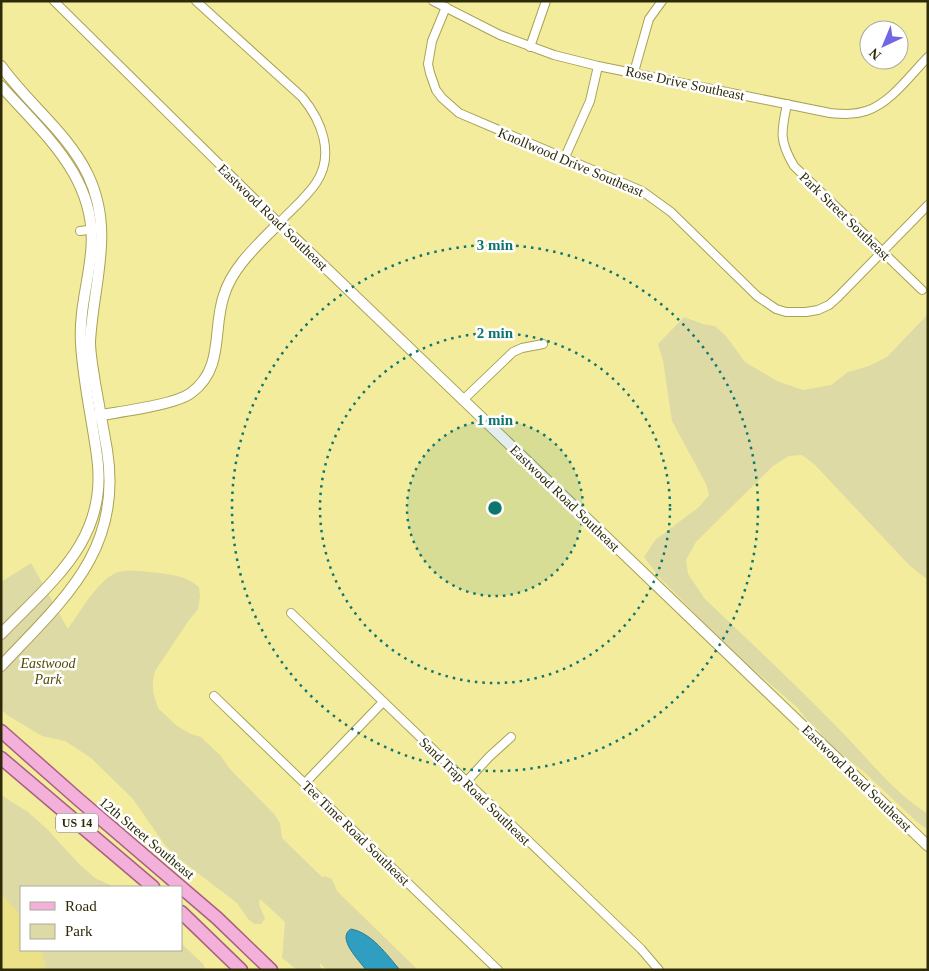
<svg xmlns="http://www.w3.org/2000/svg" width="929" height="971" font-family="'Times New Roman',serif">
  <rect width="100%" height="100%" fill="#f4ec9d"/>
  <polygon fill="#eae189" points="1,885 21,905 21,950 49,950 58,970 1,970"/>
  <g fill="#dedaa6">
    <path d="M928,314V580L910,566L814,464L802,455L789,456L773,466L696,542L686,560L688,574L705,599C748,640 792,681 834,724C865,754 891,791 928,814V830L917,822L863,771L827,743L819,731L806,719L798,708L732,651L659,577L644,557L655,540L699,507L709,495L706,484L672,421L663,361L658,344L684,317L703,324L715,326L726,336L745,362L777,381L803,390L831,385L848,372L869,366L887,357Z"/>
    <path d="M31,563L68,629C78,614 97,583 112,575C124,567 145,572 159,573C174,575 186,576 199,587L200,597L198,609L189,620L155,671L153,680V692L158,708L177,726L191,734L201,737L221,756L229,768L274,814L280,823L282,838L322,877L324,876L332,879L337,891L418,970H326L319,962L322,970H297L282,958L285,922L260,899L259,904L265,919L261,924H254L248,919L237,903L174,855L162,841L133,799L91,758L65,741L42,736L7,715L1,709V582Z"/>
    <polygon points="1,795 28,812 46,828 80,865 95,878 115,887 21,887 21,915 1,894"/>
    <polygon points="181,943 203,964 206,970 46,970 42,950 181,950"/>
  </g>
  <path fill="#2f9ec1" stroke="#2e7b8a" d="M351,929C372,933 387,955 400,970H366C359,960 336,938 351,929Z"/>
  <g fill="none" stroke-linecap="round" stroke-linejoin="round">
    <g stroke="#a9a154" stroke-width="10">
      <g id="minor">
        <path d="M54,1L279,223C291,210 306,198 316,183C335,155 322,121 302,97L196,1"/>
        <path d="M433,1L500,35L554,55L598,66L830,113C842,114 854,115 866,111C891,103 910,75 928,57"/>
        <polyline points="446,7 432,41 428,64 430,73 436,90 442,98 459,113 642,191 671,212 757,296 776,309 786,312 806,312 818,310 829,305 838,297 928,205"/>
        <polyline points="530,47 546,1"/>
        <polyline points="634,72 649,19 662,1"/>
        <path d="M787,104C781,132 779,141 794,166L922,290"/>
        <polyline points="565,157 590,101 598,66"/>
        <polyline points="80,231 96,229"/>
        <polyline points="463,400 513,352 522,348 543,344"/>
        <polyline points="291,613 641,949 659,970"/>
        <polyline points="214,696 498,970"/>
        <polyline points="466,782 489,757 511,737"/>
        <polyline points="305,783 383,702"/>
      </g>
    </g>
    <g stroke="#a9a154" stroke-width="12">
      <g id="tertiary">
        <path d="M1,66C28,104 68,133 88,175C115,231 93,284 90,342C90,355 93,369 95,383C99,405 103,427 107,450C123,550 64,599 1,666"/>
        <path d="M1,86C46,136 99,180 91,253C88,284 79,312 81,343C83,381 92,418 97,456C109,539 53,580 1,634"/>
        <path d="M91,417C115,412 173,406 191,393C225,368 212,329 224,295C233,266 258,245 279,223L928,846"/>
      </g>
    </g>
    <g stroke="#a85f80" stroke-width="15">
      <g id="primary">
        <polyline points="1,731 78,799 217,918 271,970"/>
        <polyline points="1,758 153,887"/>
        <polyline points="181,912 241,970"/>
      </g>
    </g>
    <use href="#minor" stroke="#fff" stroke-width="8"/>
    <use href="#tertiary" stroke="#fff" stroke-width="10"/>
    <use href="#primary" stroke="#f2b0da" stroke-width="12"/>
  </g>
  <circle cx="495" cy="508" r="88" fill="#0f766e" fill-opacity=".12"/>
  <g fill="none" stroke="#0f766e" stroke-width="2.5" stroke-dasharray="2.5 5">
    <circle cx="495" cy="508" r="88"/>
    <circle cx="495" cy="508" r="175"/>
    <circle cx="495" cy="508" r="263"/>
  </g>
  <g text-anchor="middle" stroke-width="5" stroke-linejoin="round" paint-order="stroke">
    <rect fill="#fff" stroke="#6c6a52" stroke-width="1" x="56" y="813.5" width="42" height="19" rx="4"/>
    <g font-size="12" font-weight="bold" fill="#2d2a08">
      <text x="77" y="827">US 14</text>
    </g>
    <g font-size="14" fill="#2d2a08" stroke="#fff">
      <text transform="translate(685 83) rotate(12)" y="5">Rose Drive Southeast</text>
      <text transform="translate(571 162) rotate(23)" y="5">Knollwood Drive Southeast</text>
      <text transform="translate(845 216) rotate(44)" y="5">Park Street Southeast</text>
      <text transform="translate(273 217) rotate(44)" y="5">Eastwood Road Southeast</text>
      <text transform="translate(565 498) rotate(44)" y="5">Eastwood Road Southeast</text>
      <text transform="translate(857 778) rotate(44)" y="5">Eastwood Road Southeast</text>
      <text transform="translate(475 791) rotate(44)" y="5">Sand Trap Road Southeast</text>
      <text transform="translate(356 833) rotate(44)" y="5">Tee Time Road Southeast</text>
      <text transform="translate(147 838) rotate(40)" y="5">12th Street Southeast</text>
    </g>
    <g font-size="14" font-style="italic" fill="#524b05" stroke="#fff">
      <text x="48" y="668">Eastwood<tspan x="48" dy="16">Park</tspan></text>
    </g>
  </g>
  <circle cx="495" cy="508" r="8" fill="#0f766e" stroke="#fff" stroke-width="2.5"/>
  <g font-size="15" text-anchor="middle" font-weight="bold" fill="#0f766e" stroke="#fff" stroke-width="5" stroke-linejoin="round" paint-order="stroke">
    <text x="495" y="250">3 min</text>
    <text x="495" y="338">2 min</text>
    <text x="495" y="425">1 min</text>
  </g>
  <rect width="929" height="971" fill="none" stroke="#2d2a08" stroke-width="5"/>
  <rect x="20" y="886" width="162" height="65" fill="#ffffff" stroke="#abaa9c"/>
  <rect x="30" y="902" width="25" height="8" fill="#f2b0da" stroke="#abaa9c"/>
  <text x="65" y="911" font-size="15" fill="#2d2a08">Road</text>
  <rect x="30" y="924" width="25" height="15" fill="#dedaa6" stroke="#abaa9c"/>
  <text x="65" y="936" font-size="15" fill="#2d2a08">Park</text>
  <g transform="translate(884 45) rotate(224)"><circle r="24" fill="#ffffff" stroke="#abaa9c"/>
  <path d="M0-4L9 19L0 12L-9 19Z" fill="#7267e2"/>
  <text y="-8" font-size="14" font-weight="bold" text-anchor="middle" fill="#2d2a08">N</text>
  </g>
</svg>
